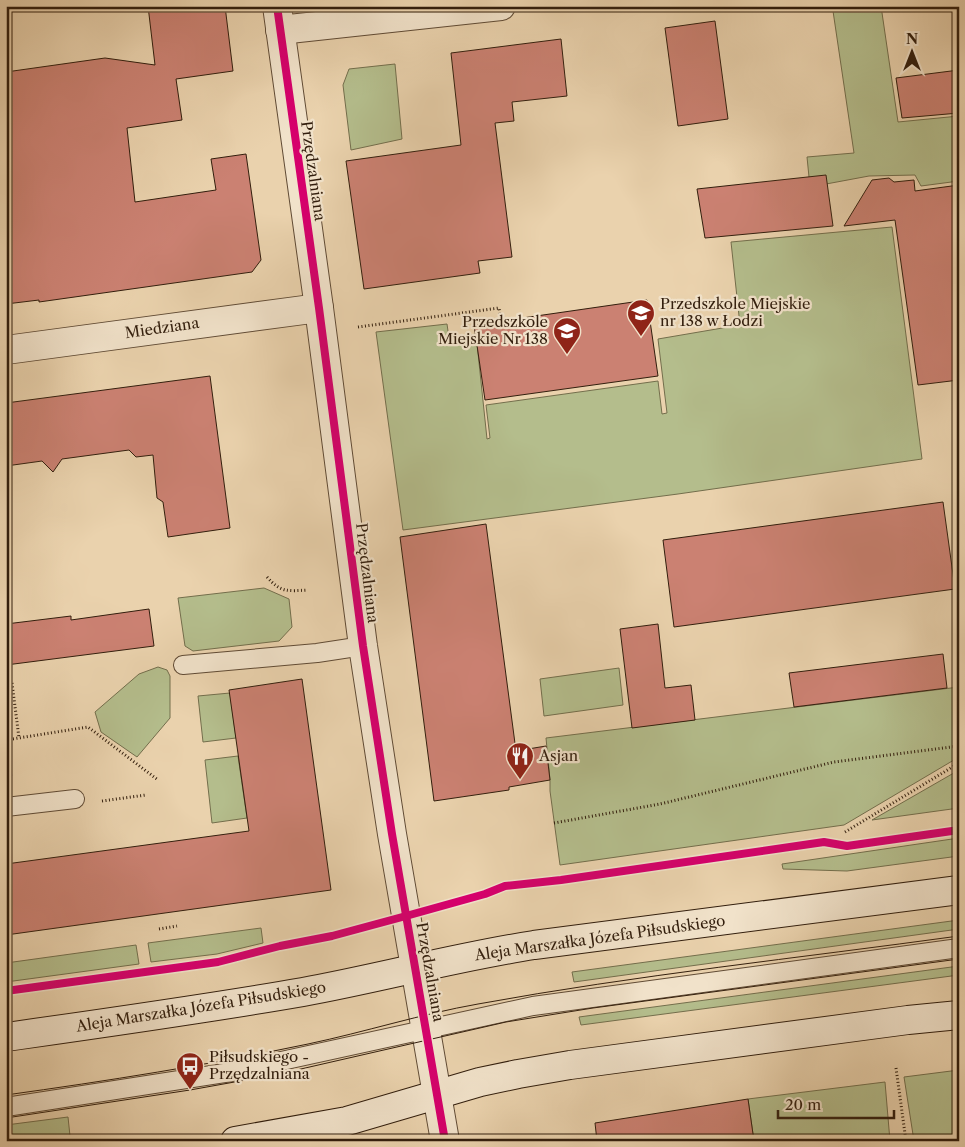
<svg xmlns="http://www.w3.org/2000/svg" width="965" height="1147" font-family="'Libre Caslon Text',serif">
  <rect width="100%" height="100%" fill="#ead2ad"/>
  <filter id="stains"><feTurbulence type="fractalNoise" baseFrequency=".004" numOctaves="4"/><feColorMatrix values="0 0 0 0 .2 0 0 0 0 .09 0 0 0 0 .02 0 0 0 .5 -.17"/></filter>
  <radialGradient id="worn" r=".72"><stop offset=".6" stop-color="#630" stop-opacity="0"/><stop offset="1" stop-color="#630" stop-opacity=".3"/></radialGradient>
  <g fill="#b4bd8c" stroke="#736e4c">
    <polygon points="881,6 898,122 959,116 959,181 921,186 915,175 869,176 810,187 807,157 854,153 833,11"/>
    <polygon points="395,64 402,139 351,150 343,85 349,69"/>
    <polygon points="892,227 922,459 678,494 403,530 376,332 447,324 449,338 476,334 487,439 490,438 486,405 658,381 662,414 667,413 658,339 740,325 731,242"/>
    <polygon points="264,588 289,599 292,627 279,641 193,651 185,646 178,598"/>
    <polygon points="158,667 167,670 170,676 170,718 137,757 101,732 95,712 139,674"/>
    <polygon points="619,668 623,705 544,716 540,679"/>
    <polygon points="959,687 959,757 844,825 560,865 550,791 550,780 546,738"/>
    <polygon points="230,693 236,738 203,742 198,696"/>
    <polygon points="238,756 247,818 212,823 205,760"/>
    <polygon points="959,770 959,808 872,820"/>
    <polygon points="959,838 959,856 847,871 783,869 782,864"/>
    <polygon points="959,920 959,929 574,982 572,972"/>
    <polygon points="261,928 263,943 217,954 151,962 148,943"/>
    <polygon points="136,945 139,964 6,982 6,963"/>
    <polygon points="959,966 959,975 581,1025 579,1017"/>
    <polygon points="959,1070 959,1141 914,1141 904,1077"/>
    <polygon points="885,1082 890,1141 754,1141 748,1099"/>
    <polygon points="68,1117 70,1136 38,1141 6,1141 6,1125"/>
  </g>
  <g fill="#cb8172" stroke="#321e0d">
    <polygon points="148,6 225,6 233,71 176,79 182,120 127,128 135,202 216,190 211,159 246,154 261,260 252,272 39,302 39,300 6,304 6,72 105,58 155,65"/>
    <polygon points="715,21 728,119 678,126 665,28"/>
    <polygon points="561,39 567,96 512,102 514,121 495,123 512,257 478,261 480,273 364,289 346,161 461,145 451,53"/>
    <polygon points="959,70 959,113 902,118 896,78"/>
    <polygon points="826,175 833,226 705,238 697,189"/>
    <polygon points="889,178 894,182 914,180 915,191 959,185 959,380 918,385 895,220 844,226 872,180"/>
    <polygon points="647,300 658,376 485,400 474,325"/>
    <polygon points="210,376 230,528 168,537 163,502 157,498 153,455 136,457 129,450 62,459 53,472 42,461 6,466 6,403"/>
    <polygon points="943,502 955,589 674,627 663,540"/>
    <polygon points="486,524 516,751 546,746 550,780 509,787 509,790 434,801 400,537"/>
    <polygon points="149,609 154,646 6,665 6,624 71,616 71,620"/>
    <polygon points="658,624 665,688 691,685 695,720 632,728 620,629"/>
    <polygon points="943,654 947,688 794,707 789,673"/>
    <polygon points="302,679 331,890 6,935 6,864 249,831 229,690"/>
    <polygon points="748,1099 754,1141 597,1141 595,1123"/>
  </g>
  <g fill="none" stroke-linecap="round" stroke-linejoin="round">
    <g stroke="#604b35" stroke-width="20">
      <g id="service">
        <polyline points="183,665 317,653 363,646"/>
        <polyline points="6,807 75,799"/>
        <polyline points="6,1107 231,1072 533,1006 959,948"/>
      </g>
    </g>
    <g stroke="#604b35" stroke-width="30">
      <g id="minor">
        <polyline points="280,30 501,6"/>
        <polyline points="6,350 319,308"/>
      </g>
    </g>
    <g stroke="#604b35" stroke-width="30">
      <polyline id="tertiary" points="277,6 319,308 363,646 392,834 445,1141"/>
    </g>
    <g stroke="#321e0d" stroke-width="30">
      <g id="secondary">
        <path d="M6,1037C105,1023 205,1009 303,992C380,978 456,957 534,945L959,890"/>
        <polyline points="235,1141 347,1121 480,1082 518,1074 570,1065 908,1020 959,1015"/>
      </g>
    </g>
    <g stroke="#321e0d" stroke-width="3" stroke-dasharray="1 2.5" stroke-linecap="butt">
      <polyline points="358,327 499,308 501,321"/>
      <path d="M267,577C281,593 288,591 308,590"/>
      <polyline points="12,683 19,738"/>
      <polyline points="6,740 88,727 158,780"/>
      <polyline points="6,740 11,778"/>
      <polyline points="102,801 146,795"/>
      <polyline points="554,823 660,804 834,762 959,746"/>
      <polyline points="845,832 959,763"/>
      <polyline points="159,929 177,926"/>
      <polyline points="896,1068 906,1141"/>
    </g>
    <use href="#service" stroke="#f1e2ca" stroke-width="18"/>
    <use href="#minor" stroke="#f1e2ca" stroke-width="28"/>
    <use href="#tertiary" stroke="#f1e2ca" stroke-width="28"/>
    <use href="#secondary" stroke="#f1e2ca" stroke-width="28"/>
    <g stroke="#321e0d" stroke-width="1">
      <path d="M6,1095C107,1081 208,1065 308,1044C365,1032 421,1014 478,1004C637,975 799,958 959,936"/>
      <polyline points="6,1118 190,1090 279,1074 506,1022 593,1008 959,959"/>
    </g>
    <g stroke="#f1e2ca" stroke-width="11">
      <g id="cycleway">
        <polyline points="277,6 319,308 363,646 392,834 445,1141"/>
        <polyline points="6,991 218,962 280,946 332,936 406,916 485,894 505,886 561,880 824,842 847,846 959,830"/>
      </g>
    </g>
    <use href="#cycleway" stroke="#d6006c" stroke-width="8"/>
  </g>
  <defs>
    <g id="school-pin" transform="scale(1.4375)"><path d="M0 17L-7.5 6A9.5 9.5 0 1 1 7.5 6Z" fill="#8f2418" stroke="#f1e2ca"/><path d="M0-5L7-2L0 1L-7-2ZM-4 1L0 2.5L4 1V4Q0 6-4 4Z" fill="#fff"/></g>
    <g id="restaurant-pin" transform="scale(1.4375)"><path d="M0 17L-7.5 6A9.5 9.5 0 1 1 7.5 6Z" fill="#8f2418" stroke="#f1e2ca"/><path d="M-5-6h1v4h1v-4h1v4h1v-4h1v5L-1.5 .5V6h-2V.5L-5-1ZM5-6V6H3V1.5H1.5Q1.5-4 5-6Z" fill="#fff"/></g>
    <g id="bus-pin" transform="scale(1.4375)"><path d="M0 17L-7.5 6A9.5 9.5 0 1 1 7.5 6Z" fill="#8f2418" stroke="#f1e2ca"/><path d="M-5-6H5V4H4V6H2V4H-2V6H-4V4H-5ZM-3.5-4V0h7V-4ZM-3.5 1.2v1.5H-2V1.2ZM2 1.2v1.5H3.5V1.2Z" fill="#fff"/></g>
  </defs>
  <g fill-rule="evenodd">
    <use href="#school-pin" x="641" y="313"/>
    <use href="#school-pin" x="567" y="331"/>
    <use href="#restaurant-pin" x="520" y="756"/>
    <use href="#bus-pin" x="190" y="1066"/>
  </g>
  <g text-anchor="middle" stroke-width="4.5" stroke-linejoin="round" paint-order="stroke">
    <g font-size="15" fill="#321e0d" stroke="#f1e2ca">
      <text transform="translate(313 171) rotate(82)" y="5">Przędzalniana</text>
      <text transform="translate(162 328) rotate(-8)" y="5">Miedziana</text>
      <text transform="translate(367 573) rotate(83)" y="5">Przędzalniana</text>
      <text transform="translate(600 938) rotate(-8)" y="5">Aleja Marszałka Józefa Piłsudskiego</text>
      <text transform="translate(430 972) rotate(80)" y="5">Przędzalniana</text>
      <text transform="translate(201 1007) rotate(-9)" y="5">Aleja Marszałka Józefa Piłsudskiego</text>
    </g>
    <g font-size="15" fill="#321e0d" stroke="#f1e2ca" text-anchor="start">
      <text x="660" y="309">Przedszkole Miejskie<tspan x="660" dy="17">nr 138 w Łodzi</tspan></text>
      <text x="548" y="327" text-anchor="end">Przedszkole<tspan x="548" dy="17">Miejskie Nr 138</tspan></text>
      <text x="539" y="761">Asjan</text>
      <text x="209" y="1062">Piłsudskiego -<tspan x="209" dy="17">Przędzalniana</tspan></text>
    </g>
  </g>
  <rect width="965" height="1147" fill="none" stroke="#ead2ad" stroke-width="25"/>
  <rect x="8" y="8" width="950" height="1132" fill="none" stroke="#321e0d" stroke-width="2.5"/>
  <rect x="12" y="12" width="940" height="1122" fill="none" stroke="#321e0d"/>
  <g transform="translate(912 52)" stroke="#f1e2ca" stroke-width="4" paint-order="stroke">
  <path d="M0-4L9 19L0 12L-9 19Z" fill="#321e0d"/>
  <text y="-8" font-size="14" font-weight="bold" text-anchor="middle" fill="#321e0d">N</text>
  </g>
  <path d="M778 1110v8h116v-8" fill="none" stroke="#321e0d" stroke-width="2.5"/>
  <text x="785" y="1110" font-size="15" fill="#321e0d" stroke="#f1e2ca" stroke-width="4" paint-order="stroke">20 m</text>
  <rect width="100%" height="100%" filter="url(#stains)"/>
  <rect width="100%" height="100%" fill="url(#worn)"/>
</svg>
